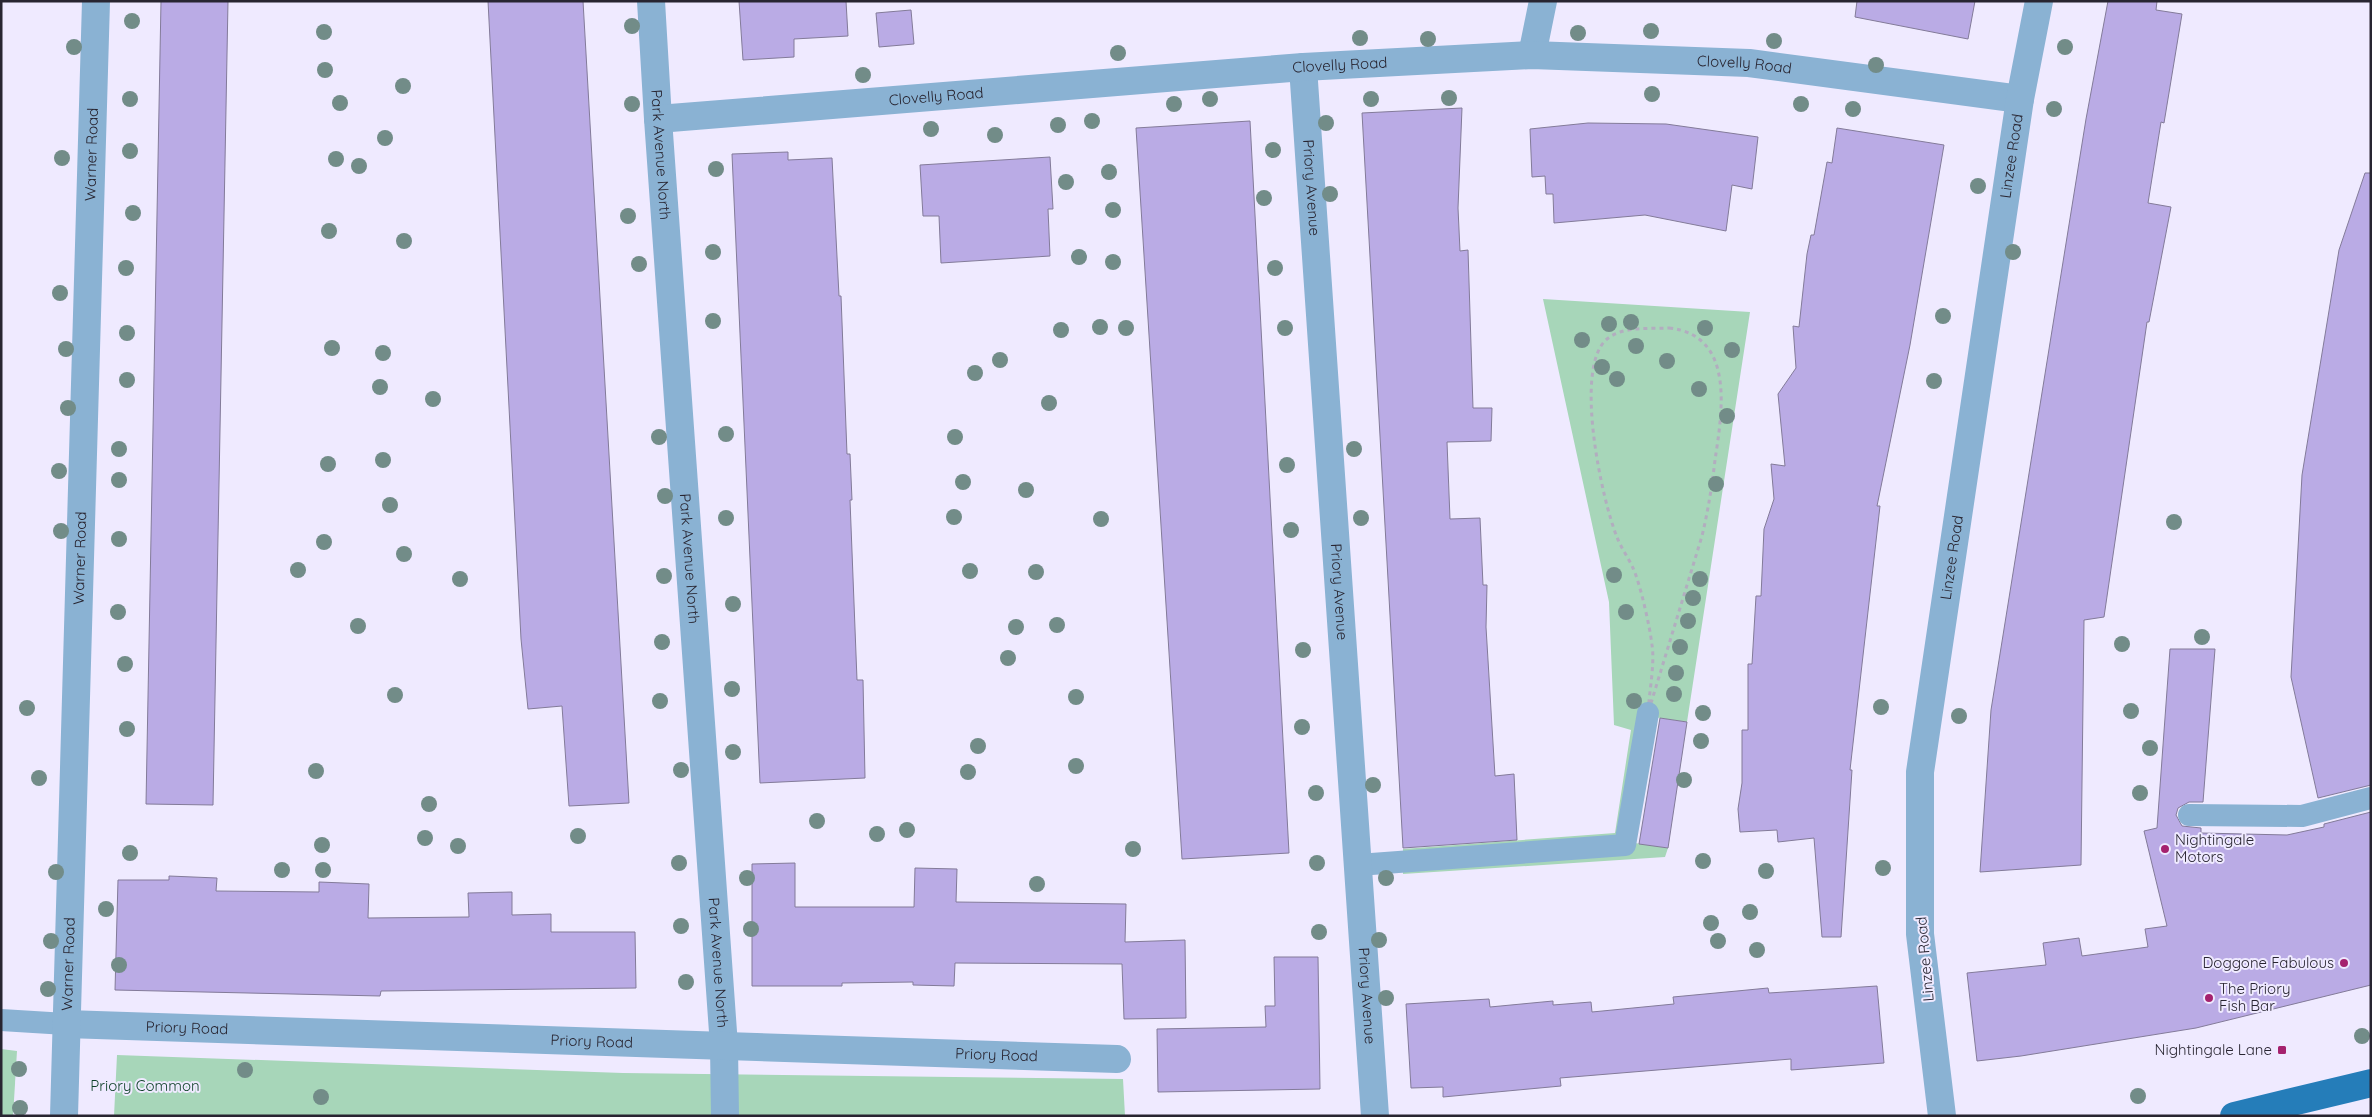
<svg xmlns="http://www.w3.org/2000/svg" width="2372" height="1117" font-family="Quicksand,sans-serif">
  <rect width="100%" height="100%" fill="#efeaff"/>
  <g fill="#a7d6b9">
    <polygon points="1543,299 1750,312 1687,722 1653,717 1635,843 1668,848 1665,857 1403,874 1403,849 1615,833 1631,730 1614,725 1609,602"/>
    <polygon points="1,1049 17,1051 13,1116 1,1116"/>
    <polygon points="117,1055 623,1073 1123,1079 1125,1116 114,1116"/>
  </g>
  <g fill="#baabe5" stroke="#837b99">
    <polygon points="161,1 228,1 213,805 146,804"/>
    <polygon points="488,1 583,1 629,803 569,806 562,706 528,709 521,639"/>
    <polygon points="739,1 846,1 848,36 794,39 794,57 743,60"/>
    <polygon points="1857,1 1975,1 1968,39 1855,17"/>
    <polygon points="2108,1 2157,1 2156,10 2182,14 2164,123 2161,122 2148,203 2171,207 2149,322 2147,322 2104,617 2084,620 2081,865 1980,872 1991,710 2086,119"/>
    <polygon points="911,10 914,44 879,47 876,13"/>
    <polygon points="1462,108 1458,208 1460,251 1468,250 1473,408 1492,408 1491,441 1447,442 1450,519 1480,518 1483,585 1487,585 1486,627 1495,776 1514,774 1517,840 1403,848 1362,113"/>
    <polygon points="1250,121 1289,853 1182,859 1136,128"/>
    <polygon points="1588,123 1666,124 1758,137 1752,189 1732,185 1726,231 1645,215 1554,223 1553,194 1546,194 1545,176 1532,177 1530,129"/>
    <polygon points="1837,128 1944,145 1910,345 1877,506 1880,506 1850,770 1852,770 1841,937 1822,937 1814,838 1778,842 1777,830 1740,832 1738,809 1742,783 1742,730 1748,730 1748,664 1752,664 1756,596 1761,596 1764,529 1774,499 1771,464 1785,466 1778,394 1796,368 1793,326 1799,327 1807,254 1811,235 1814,235 1827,162 1832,163"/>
    <polygon points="788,152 788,160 832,158 839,296 841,296 847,454 850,454 852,500 850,500 857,680 863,680 865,778 760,783 732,154"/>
    <polygon points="1050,157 1053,209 1048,209 1050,256 941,263 939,216 923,216 920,165"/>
    <polygon points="2365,173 2371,173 2371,785 2318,798 2291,677 2302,475 2339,250"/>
    <polygon points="2170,649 2215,649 2203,802 2189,802 2178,808 2176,815 2182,826 2201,828 2201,833 2287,835 2324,827 2324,824 2371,812 2371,985 2196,1028 2021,1056 1977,1061 1967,973 2046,965 2043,943 2079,938 2082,956 2148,947 2145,929 2167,926 2144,831 2157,828"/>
    <polygon points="1660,718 1687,722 1668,848 1639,844"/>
    <polygon points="795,863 795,907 914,907 915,868 957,869 956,902 1126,904 1125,942 1185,940 1186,1018 1124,1019 1122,964 955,963 954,986 913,985 913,982 842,983 842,986 752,986 752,864"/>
    <polygon points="169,876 217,878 216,891 319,892 319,882 369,884 368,918 469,917 468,893 512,892 512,915 551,914 551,932 635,932 636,988 381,991 380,996 115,990 118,880 169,880"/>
    <polygon points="1274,957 1318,957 1320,1089 1158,1092 1157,1029 1266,1027 1265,1006 1275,1006"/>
    <polygon points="1877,986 1884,1063 1791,1070 1791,1059 1560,1078 1561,1086 1443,1097 1443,1087 1411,1088 1406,1004 1489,999 1490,1007 1553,1001 1553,1005 1591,1002 1592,1012 1674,1004 1673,997 1737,991 1768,988 1769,993"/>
  </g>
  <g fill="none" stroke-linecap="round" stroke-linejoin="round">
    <path stroke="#b2adbf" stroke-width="3" stroke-dasharray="4 4" stroke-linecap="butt" d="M1669,328C1736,335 1722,413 1715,460C1712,486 1708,511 1702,536L1648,713C1649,693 1655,664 1652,645C1650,627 1640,583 1633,568C1628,557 1621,548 1617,537C1602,501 1573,367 1607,339C1623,326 1648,329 1669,328Z"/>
    <g stroke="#8ab2d3" stroke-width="22">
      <polyline points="2189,815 2302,816 2371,798"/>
      <polyline points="1358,865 1625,845 1648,713"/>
      <polyline points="1,1020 66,1024"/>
    </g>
    <g stroke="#8ab2d3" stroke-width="28">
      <path id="s1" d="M651,1L658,119L724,1046L725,1116"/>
      <polyline points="1532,55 1543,1"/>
      <path id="s2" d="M1303,67L1375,1116"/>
      <path id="s3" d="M658,119L1303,67L1532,55L1749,63L2020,99"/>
      <path id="s4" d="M66,1024L1117,1059"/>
      <path id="s5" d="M64,1116L96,1"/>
      <path id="s6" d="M1942,1116L1920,934V772L2020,99L2039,1"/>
    </g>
    <polyline stroke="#257db9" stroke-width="28" points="2234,1116 2371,1083"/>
  </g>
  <g fill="#728c88">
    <circle cx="132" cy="21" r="8"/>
    <circle cx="632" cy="26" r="8"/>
    <circle cx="1651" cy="31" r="8"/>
    <circle cx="324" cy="32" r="8"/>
    <circle cx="1578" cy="33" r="8"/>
    <circle cx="1360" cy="38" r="8"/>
    <circle cx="1428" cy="39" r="8"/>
    <circle cx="1774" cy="41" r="8"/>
    <circle cx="74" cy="47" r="8"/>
    <circle cx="2065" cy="47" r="8"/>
    <circle cx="1118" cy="53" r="8"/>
    <circle cx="1876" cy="65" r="8"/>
    <circle cx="325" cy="70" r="8"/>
    <circle cx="863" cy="75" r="8"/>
    <circle cx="403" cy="86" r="8"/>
    <circle cx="1652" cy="94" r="8"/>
    <circle cx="1449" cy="98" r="8"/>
    <circle cx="130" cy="99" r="8"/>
    <circle cx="1210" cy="99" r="8"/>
    <circle cx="1371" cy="99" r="8"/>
    <circle cx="340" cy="103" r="8"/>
    <circle cx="632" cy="104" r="8"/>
    <circle cx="1174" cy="104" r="8"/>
    <circle cx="1801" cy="104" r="8"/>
    <circle cx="1853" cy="109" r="8"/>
    <circle cx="2054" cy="109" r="8"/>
    <circle cx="1092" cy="121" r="8"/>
    <circle cx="1326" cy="123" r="8"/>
    <circle cx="1058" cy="125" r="8"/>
    <circle cx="931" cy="129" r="8"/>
    <circle cx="995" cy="135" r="8"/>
    <circle cx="385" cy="138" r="8"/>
    <circle cx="1273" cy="150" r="8"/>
    <circle cx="130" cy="151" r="8"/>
    <circle cx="62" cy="158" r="8"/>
    <circle cx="336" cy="159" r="8"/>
    <circle cx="359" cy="166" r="8"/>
    <circle cx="716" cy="169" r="8"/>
    <circle cx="1109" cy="172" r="8"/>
    <circle cx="1066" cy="182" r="8"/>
    <circle cx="1978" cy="186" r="8"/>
    <circle cx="1330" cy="194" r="8"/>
    <circle cx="1264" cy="198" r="8"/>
    <circle cx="1113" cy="210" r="8"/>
    <circle cx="133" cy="213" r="8"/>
    <circle cx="628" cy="216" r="8"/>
    <circle cx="329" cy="231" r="8"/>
    <circle cx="404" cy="241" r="8"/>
    <circle cx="713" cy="252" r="8"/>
    <circle cx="2013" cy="252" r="8"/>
    <circle cx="1079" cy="257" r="8"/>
    <circle cx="1113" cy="262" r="8"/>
    <circle cx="639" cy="264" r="8"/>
    <circle cx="126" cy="268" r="8"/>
    <circle cx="1275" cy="268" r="8"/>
    <circle cx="60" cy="293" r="8"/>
    <circle cx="1943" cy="316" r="8"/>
    <circle cx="713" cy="321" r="8"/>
    <circle cx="1631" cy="322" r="8"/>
    <circle cx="1609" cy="324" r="8"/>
    <circle cx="1100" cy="327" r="8"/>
    <circle cx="1126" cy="328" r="8"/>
    <circle cx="1285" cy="328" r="8"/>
    <circle cx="1705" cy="328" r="8"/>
    <circle cx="1061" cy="330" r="8"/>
    <circle cx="127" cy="333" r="8"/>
    <circle cx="1582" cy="340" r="8"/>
    <circle cx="1636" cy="346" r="8"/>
    <circle cx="332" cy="348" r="8"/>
    <circle cx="66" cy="349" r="8"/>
    <circle cx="1732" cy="350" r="8"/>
    <circle cx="383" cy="353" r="8"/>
    <circle cx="1000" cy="360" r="8"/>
    <circle cx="1667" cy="361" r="8"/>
    <circle cx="1602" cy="367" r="8"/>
    <circle cx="975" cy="373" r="8"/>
    <circle cx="1617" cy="379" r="8"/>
    <circle cx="127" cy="380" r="8"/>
    <circle cx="1934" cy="381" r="8"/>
    <circle cx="380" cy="387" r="8"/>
    <circle cx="1699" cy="389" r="8"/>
    <circle cx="433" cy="399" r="8"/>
    <circle cx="1049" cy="403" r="8"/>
    <circle cx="68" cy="408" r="8"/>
    <circle cx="1727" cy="416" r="8"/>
    <circle cx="726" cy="434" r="8"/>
    <circle cx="659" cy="437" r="8"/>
    <circle cx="955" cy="437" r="8"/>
    <circle cx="119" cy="449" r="8"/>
    <circle cx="1354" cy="449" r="8"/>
    <circle cx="383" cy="460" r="8"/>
    <circle cx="328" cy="464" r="8"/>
    <circle cx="1287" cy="465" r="8"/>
    <circle cx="59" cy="471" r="8"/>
    <circle cx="119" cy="480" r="8"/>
    <circle cx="963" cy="482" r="8"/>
    <circle cx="1716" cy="484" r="8"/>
    <circle cx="1026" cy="490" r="8"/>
    <circle cx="665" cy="496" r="8"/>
    <circle cx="390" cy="505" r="8"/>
    <circle cx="954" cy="517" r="8"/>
    <circle cx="726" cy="518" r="8"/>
    <circle cx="1361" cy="518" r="8"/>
    <circle cx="1101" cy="519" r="8"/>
    <circle cx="2174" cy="522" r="8"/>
    <circle cx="1291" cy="530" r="8"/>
    <circle cx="61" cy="531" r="8"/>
    <circle cx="119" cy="539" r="8"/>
    <circle cx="324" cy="542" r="8"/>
    <circle cx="404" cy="554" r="8"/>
    <circle cx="298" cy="570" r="8"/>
    <circle cx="970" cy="571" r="8"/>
    <circle cx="1036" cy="572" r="8"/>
    <circle cx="1614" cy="575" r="8"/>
    <circle cx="664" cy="576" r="8"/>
    <circle cx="460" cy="579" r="8"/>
    <circle cx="1700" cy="579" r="8"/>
    <circle cx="1693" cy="598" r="8"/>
    <circle cx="733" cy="604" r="8"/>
    <circle cx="118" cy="612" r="8"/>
    <circle cx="1626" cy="612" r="8"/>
    <circle cx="1688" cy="621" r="8"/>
    <circle cx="1057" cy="625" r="8"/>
    <circle cx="358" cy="626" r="8"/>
    <circle cx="1016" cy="627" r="8"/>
    <circle cx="2202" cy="637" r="8"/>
    <circle cx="662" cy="642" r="8"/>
    <circle cx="2122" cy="644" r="8"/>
    <circle cx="1680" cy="647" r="8"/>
    <circle cx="1303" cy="650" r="8"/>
    <circle cx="1008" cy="658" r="8"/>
    <circle cx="125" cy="664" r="8"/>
    <circle cx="1676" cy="673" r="8"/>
    <circle cx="732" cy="689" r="8"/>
    <circle cx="1674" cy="694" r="8"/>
    <circle cx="395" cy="695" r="8"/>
    <circle cx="1076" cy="697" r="8"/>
    <circle cx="660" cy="701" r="8"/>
    <circle cx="1634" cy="701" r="8"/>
    <circle cx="1881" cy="707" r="8"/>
    <circle cx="27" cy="708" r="8"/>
    <circle cx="2131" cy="711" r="8"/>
    <circle cx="1703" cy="713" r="8"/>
    <circle cx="1959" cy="716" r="8"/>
    <circle cx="1302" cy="727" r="8"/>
    <circle cx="127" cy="729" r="8"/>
    <circle cx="1701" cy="741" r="8"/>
    <circle cx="978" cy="746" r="8"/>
    <circle cx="2150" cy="748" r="8"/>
    <circle cx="733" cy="752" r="8"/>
    <circle cx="1076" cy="766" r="8"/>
    <circle cx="681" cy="770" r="8"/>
    <circle cx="316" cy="771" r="8"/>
    <circle cx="968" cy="772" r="8"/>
    <circle cx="39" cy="778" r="8"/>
    <circle cx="1684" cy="780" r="8"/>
    <circle cx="1373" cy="785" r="8"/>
    <circle cx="1316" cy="793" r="8"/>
    <circle cx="2140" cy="793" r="8"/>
    <circle cx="429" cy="804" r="8"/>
    <circle cx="817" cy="821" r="8"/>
    <circle cx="907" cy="830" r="8"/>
    <circle cx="877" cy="834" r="8"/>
    <circle cx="578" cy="836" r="8"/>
    <circle cx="425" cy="838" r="8"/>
    <circle cx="322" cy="845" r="8"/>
    <circle cx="458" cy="846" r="8"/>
    <circle cx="1133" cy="849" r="8"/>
    <circle cx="130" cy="853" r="8"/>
    <circle cx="1703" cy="861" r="8"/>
    <circle cx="679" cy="863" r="8"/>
    <circle cx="1317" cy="863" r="8"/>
    <circle cx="1883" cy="868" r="8"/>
    <circle cx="282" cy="870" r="8"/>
    <circle cx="323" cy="870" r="8"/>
    <circle cx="1766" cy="871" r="8"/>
    <circle cx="56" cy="872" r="8"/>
    <circle cx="747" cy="878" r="8"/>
    <circle cx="1386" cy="878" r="8"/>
    <circle cx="1037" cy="884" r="8"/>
    <circle cx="106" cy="909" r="8"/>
    <circle cx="1750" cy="912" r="8"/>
    <circle cx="1711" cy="923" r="8"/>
    <circle cx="681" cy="926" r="8"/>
    <circle cx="751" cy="929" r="8"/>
    <circle cx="1319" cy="932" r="8"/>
    <circle cx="1379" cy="940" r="8"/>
    <circle cx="51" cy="941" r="8"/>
    <circle cx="1718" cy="941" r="8"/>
    <circle cx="1757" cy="950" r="8"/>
    <circle cx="119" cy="965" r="8"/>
    <circle cx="686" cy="982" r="8"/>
    <circle cx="48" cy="989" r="8"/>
    <circle cx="1386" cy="998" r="8"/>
    <circle cx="2362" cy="1036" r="8"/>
    <circle cx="19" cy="1069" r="8"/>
    <circle cx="245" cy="1070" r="8"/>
    <circle cx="2138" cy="1096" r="8"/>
    <circle cx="321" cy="1097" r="8"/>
    <circle cx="20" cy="1108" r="8"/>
  </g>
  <g fill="#a5216e" stroke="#efeaff" stroke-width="2">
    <circle cx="2165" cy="849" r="5"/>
    <circle cx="2344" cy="963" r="5"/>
    <circle cx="2209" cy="998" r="5"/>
    <rect x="2277" y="1045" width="10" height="10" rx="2.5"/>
  </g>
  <g text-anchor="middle" stroke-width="4" stroke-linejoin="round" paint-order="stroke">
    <g font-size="15" fill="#282531" stroke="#efeaff">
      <text dy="5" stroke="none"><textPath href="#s3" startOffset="1089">Clovelly Road</textPath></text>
      <text dy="5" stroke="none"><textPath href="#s3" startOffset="684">Clovelly Road</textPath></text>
      <text dy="5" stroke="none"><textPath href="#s3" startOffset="279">Clovelly Road</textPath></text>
      <text dy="5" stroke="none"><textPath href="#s5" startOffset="962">Warner Road</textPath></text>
      <text dy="5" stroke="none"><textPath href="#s1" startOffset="154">Park Avenue North</textPath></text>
      <text dy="5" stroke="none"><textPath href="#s6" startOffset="968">Linzee Road</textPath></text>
      <text dy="5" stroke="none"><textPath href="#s2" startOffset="121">Priory Avenue</textPath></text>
      <text dy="5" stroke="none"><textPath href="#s6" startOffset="562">Linzee Road</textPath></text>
      <text dy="5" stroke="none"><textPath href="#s5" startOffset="558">Warner Road</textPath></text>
      <text dy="5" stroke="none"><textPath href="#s1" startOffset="559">Park Avenue North</textPath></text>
      <text dy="5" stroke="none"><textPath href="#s2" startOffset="526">Priory Avenue</textPath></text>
      <text transform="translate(1925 959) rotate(-95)" y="5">Linzee Road</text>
      <text dy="5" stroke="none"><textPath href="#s1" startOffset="964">Park Avenue North</textPath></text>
      <text dy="5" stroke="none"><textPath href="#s5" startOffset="152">Warner Road</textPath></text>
      <text dy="5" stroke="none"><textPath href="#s2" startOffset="931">Priory Avenue</textPath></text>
      <text dy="5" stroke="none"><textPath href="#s4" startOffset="121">Priory Road</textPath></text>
      <text dy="5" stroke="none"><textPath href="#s4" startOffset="526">Priory Road</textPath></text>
      <text dy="5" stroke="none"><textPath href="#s4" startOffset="931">Priory Road</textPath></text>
    </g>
    <g font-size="15" fill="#282531" stroke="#efeaff" text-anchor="start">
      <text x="2175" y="845">Nightingale<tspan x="2175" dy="17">Motors</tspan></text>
      <text x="2334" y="968" text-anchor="end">Doggone Fabulous</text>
      <text x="2219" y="994">The Priory<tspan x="2219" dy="17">Fish Bar</tspan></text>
      <text x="2272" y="1055" text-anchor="end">Nightingale Lane</text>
    </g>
    <g font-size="15" fill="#0c3f26" stroke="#efeaff">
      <text x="145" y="1091">Priory Common</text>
    </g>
  </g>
  <rect width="2372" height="1117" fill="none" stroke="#282531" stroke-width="5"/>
</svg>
